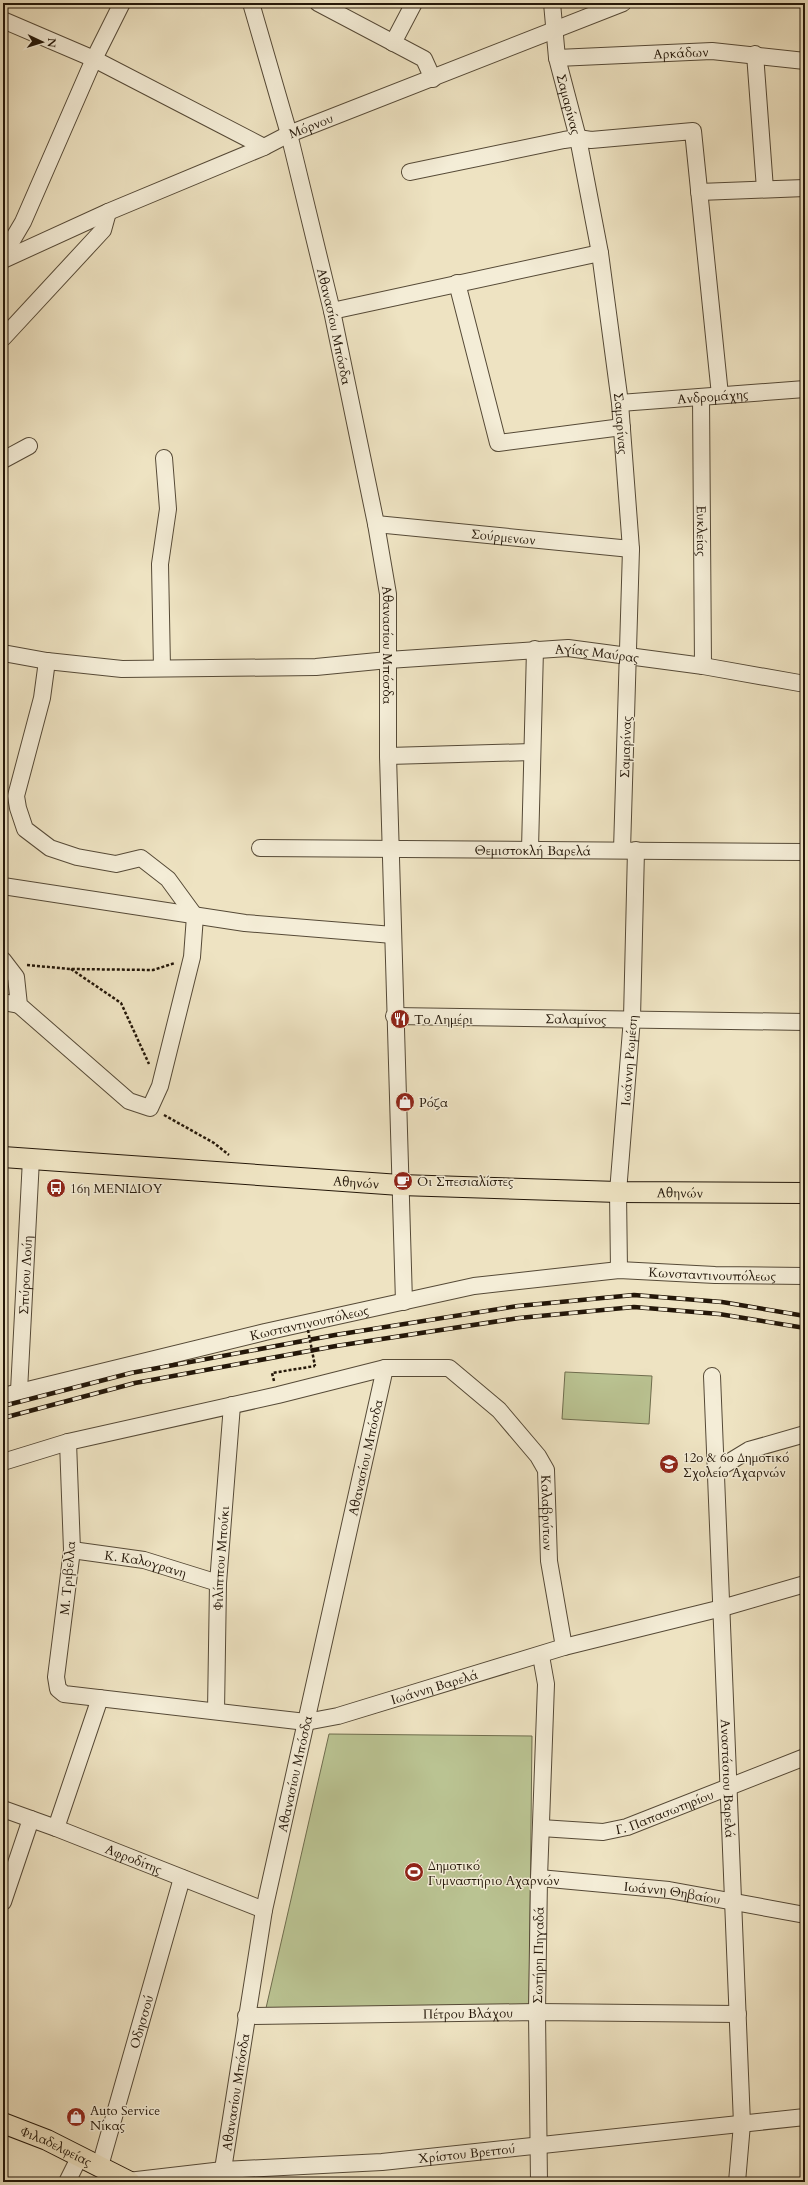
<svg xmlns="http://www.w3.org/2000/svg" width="808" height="2185" font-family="Cardo,serif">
  <rect width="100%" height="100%" fill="#eee3c2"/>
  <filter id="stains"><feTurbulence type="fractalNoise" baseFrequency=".005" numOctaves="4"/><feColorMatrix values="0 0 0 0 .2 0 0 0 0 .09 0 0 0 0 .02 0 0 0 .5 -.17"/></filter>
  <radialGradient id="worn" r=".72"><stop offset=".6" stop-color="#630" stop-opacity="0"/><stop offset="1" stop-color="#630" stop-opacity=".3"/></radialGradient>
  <g fill="#bac392" stroke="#6f6d4e">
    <polygon points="565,1372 652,1376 649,1424 562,1419"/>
    <polygon points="329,1734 532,1736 529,2011 266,2008"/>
  </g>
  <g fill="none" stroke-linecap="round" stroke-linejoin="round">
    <g stroke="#564a37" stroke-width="18">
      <g id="minor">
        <path id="s1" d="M251,3L289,134L332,311L376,524L388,594V756L404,1302"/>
        <polyline points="318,3 424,59 433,79"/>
        <path id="s2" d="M552,3L557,58L578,138L600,253L620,403L631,549L622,850"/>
        <polyline points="3,20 94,59 264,147"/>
        <polyline points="393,43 414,3"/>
        <polyline points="755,54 765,189"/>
        <path id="s3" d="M557,58L712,51L805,61"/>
        <polyline points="410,172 564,140 578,138 591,140 693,131 720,395"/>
        <polyline points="699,192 805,188"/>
        <polyline points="3,256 23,222 94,59 122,3"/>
        <path id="s4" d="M3,260L108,212L264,147L289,134L623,3"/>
        <polyline points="457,283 498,443 622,427"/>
        <polyline points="332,311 600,253"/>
        <polyline points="3,338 103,230 108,212"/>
        <path id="s5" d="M701,397L703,666"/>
        <path id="s6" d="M620,403L805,389"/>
        <polyline points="3,460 29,446"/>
        <path id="s7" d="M376,524L631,549"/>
        <path id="s8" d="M3,653L47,661L122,669L316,667L388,660L568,648L703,666L805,684"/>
        <polyline points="162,668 160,564 168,509 164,458"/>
        <polyline points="388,756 532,752"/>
        <path id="s9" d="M260,848L805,852"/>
        <polyline points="530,849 535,649"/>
        <polyline points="3,886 245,923 393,935"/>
        <polyline points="3,960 16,977 19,1005 129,1101 150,1108 160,1086 192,957 195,916 168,879 141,858 116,864 77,857 50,848 25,829 18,808 16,796 42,698 47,661"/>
        <polyline points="3,1002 19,1005"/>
        <path id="s10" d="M394,1016L805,1022"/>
        <path id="s11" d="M619,1270L618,1192L632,1018L636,850"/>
        <path id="s12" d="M712,1376L742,2124L737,2182"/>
        <path id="s13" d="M19,1391L31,1159"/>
        <path id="s14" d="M3,1396L265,1332L474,1286L619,1270L715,1275L805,1276"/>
        <path id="s15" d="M68,1442L72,1550L56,1677L58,1689L64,1694L306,1722L338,1716L564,1647L722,1608L805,1584"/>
        <path id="s16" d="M3,1462L68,1442L278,1395L385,1368H449L499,1410L538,1456L546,1470L549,1561L564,1647"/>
        <polyline points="716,1470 749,1450 805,1434"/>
        <path id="s17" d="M72,1550L144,1560L218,1583"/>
        <path id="s18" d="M216,1711L218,1583L232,1405"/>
        <path id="s19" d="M3,1809L56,1828L264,1910"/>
        <polyline points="56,1828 100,1698"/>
        <path id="s20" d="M541,1828L603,1832L627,1827L805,1757"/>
        <path id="s21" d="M539,1878L669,1890L805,1915"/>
        <polyline points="3,1902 31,1819"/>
        <path id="s22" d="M246,2016L537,2012L738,2014"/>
        <path id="s23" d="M100,2166L182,1878"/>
        <path id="s24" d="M128,2181L223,2170L382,2162L805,2117"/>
        <polyline points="67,2182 80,2156"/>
        <path id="s25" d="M221,2182L264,1910L385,1368"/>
        <path id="s26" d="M539,2182L537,2012L539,1878L546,1684L541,1656"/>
      </g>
    </g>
    <g stroke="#241709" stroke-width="22">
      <g id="major">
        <path id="s27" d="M3,1157L400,1185L618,1192L805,1193"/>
        <path id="s28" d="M3,2123L47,2140L130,2182"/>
      </g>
    </g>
    <g stroke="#241709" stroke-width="2.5" stroke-dasharray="3 2" stroke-linecap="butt">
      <polyline points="27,965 70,969 153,970 175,963"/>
      <polyline points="71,969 121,1003 149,1064"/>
      <polyline points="164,1115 214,1143 229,1155"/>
      <polyline points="274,1381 272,1373 315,1366"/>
    </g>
    <use href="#minor" stroke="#f4edd7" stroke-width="16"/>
    <use href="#major" stroke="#eee3c2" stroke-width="20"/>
    <g stroke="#241709" stroke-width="4.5">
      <g id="rail">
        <polyline points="3,1406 131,1373 335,1335 518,1306 634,1295 722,1302 805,1316"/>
        <polyline points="3,1418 135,1383 336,1346 519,1318 634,1307 719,1314 805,1328"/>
      </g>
    </g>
    <use href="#rail" stroke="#f4edd7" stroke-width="3" stroke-dasharray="9" stroke-linecap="butt"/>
    <polyline stroke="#241709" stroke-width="2.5" stroke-dasharray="3 2" stroke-linecap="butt" points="308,1330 315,1366"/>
  </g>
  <defs>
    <g id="restaurant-disc" transform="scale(1)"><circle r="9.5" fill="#8f2418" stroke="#f4edd7"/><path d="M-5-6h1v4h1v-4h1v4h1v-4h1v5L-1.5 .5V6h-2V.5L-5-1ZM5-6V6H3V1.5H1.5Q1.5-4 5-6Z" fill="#fff"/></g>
    <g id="shop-disc" transform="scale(1)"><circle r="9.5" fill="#8f2418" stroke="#f4edd7"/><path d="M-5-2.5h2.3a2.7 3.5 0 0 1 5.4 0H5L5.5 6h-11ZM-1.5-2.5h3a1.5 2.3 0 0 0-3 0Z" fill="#fff"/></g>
    <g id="cafe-disc" transform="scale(1)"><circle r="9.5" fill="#8f2418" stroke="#f4edd7"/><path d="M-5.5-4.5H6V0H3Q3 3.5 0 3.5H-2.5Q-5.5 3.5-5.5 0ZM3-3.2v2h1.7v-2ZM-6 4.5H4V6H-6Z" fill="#fff"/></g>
    <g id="bus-disc" transform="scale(1)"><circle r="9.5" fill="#8f2418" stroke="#f4edd7"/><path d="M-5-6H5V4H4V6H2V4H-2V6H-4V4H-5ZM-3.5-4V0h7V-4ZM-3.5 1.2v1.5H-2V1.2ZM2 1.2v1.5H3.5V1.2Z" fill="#fff"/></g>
    <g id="school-disc" transform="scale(1)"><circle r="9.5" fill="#8f2418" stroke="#f4edd7"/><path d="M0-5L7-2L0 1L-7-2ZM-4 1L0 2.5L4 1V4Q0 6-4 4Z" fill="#fff"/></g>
    <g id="stadium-disc" transform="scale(1)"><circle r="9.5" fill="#8f2418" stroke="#f4edd7"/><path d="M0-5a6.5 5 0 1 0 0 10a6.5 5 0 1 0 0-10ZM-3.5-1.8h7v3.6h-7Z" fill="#fff"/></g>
  </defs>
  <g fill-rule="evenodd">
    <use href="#restaurant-disc" x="400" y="1019"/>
    <use href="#shop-disc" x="405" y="1102"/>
    <use href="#cafe-disc" x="403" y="1181"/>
    <use href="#bus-disc" x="56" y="1188"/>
    <use href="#school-disc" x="669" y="1464"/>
    <use href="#stadium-disc" x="414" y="1872"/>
    <use href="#shop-disc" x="76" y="2117"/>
  </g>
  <g text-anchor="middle" stroke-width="3" stroke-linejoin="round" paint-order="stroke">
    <g font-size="13" fill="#241709" stroke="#f4edd7">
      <text dy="5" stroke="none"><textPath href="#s3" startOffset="124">Αρκάδων</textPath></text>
      <text dy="5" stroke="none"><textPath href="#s2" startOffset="103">Σαμαρίνας</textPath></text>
      <text dy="5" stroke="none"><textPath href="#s4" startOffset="336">Μόρνου</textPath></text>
      <text dy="5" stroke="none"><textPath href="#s1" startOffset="334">Αθανασίου Μπόσδα</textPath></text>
      <text dy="5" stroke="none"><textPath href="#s6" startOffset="93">Ανδρομάχης</textPath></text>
      <text dy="5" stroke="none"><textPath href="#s2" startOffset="427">Σαμαρίνας</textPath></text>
      <text dy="5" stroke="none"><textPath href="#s5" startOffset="134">Ευκλείας</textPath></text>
      <text dy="5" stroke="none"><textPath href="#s7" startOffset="128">Σούρμενων</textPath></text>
      <text dy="5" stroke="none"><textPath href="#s1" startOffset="658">Αθανασίου Μπόσδα</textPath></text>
      <text dy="5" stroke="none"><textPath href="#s8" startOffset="596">Αγίας Μαύρας</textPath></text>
      <text transform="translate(625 747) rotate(-88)" y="5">Σαμαρίνας</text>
      <text dy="5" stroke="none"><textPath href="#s9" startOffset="273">Θεμιστοκλή Βαρελά</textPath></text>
      <text dy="5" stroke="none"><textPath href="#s10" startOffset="182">Σαλαμίνος</textPath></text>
      <text dy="5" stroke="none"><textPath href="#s11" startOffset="210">Ιωάννη Ρωμέση</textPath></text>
      <text dy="5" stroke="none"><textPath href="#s27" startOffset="354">Αθηνών</textPath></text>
      <text dy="5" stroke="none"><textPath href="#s27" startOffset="678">Αθηνών</textPath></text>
      <text dy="5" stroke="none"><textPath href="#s14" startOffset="723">Κωνσταντινουπόλεως</textPath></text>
      <text dy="5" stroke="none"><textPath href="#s13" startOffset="116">Σπύρου Λούη</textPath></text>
      <text dy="5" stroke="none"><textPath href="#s14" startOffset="315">Κωσταντινουπόλεως</textPath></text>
      <text dy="5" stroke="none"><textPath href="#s25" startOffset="739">Αθανασίου Μπόσδα</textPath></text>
      <text dy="5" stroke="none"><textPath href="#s16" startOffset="642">Καλαβρύτων</textPath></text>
      <text dy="5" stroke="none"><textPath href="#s18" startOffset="153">Φιλίππου Μπούκι</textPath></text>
      <text dy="5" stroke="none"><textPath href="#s17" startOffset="75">Κ. Καλογρανη</textPath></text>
      <text transform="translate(67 1578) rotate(-85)" y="5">Μ. Τριβελλα</text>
      <text dy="5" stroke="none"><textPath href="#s15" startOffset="633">Ιωάννη Βαρελά</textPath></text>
      <text dy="5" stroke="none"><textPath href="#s25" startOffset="415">Αθανασίου Μπόσδα</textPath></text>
      <text dy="5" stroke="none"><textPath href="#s12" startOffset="403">Αναστάσιου Βαρελά</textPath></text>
      <text dy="5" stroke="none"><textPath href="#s20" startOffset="127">Γ. Παπασωτηρίου</textPath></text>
      <text dy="5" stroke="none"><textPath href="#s19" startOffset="140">Αφροδίτης</textPath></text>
      <text dy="5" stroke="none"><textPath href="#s21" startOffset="134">Ιωάννη Θηβαίου</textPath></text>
      <text dy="5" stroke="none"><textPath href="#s26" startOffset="227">Σωτήρη Πηγαδά</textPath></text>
      <text dy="5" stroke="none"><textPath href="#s22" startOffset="222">Πέτρου Βλάχου</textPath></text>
      <text dy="5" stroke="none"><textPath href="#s23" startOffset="150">Οδησσού</textPath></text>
      <text dy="5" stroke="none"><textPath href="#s25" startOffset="91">Αθανασίου Μπόσδα</textPath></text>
      <text dy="5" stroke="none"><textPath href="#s28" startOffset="58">Φιλαδελφείας</textPath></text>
      <text dy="5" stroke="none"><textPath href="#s24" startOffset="340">Χρίστου Βρεττού</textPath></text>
    </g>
    <g font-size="13" fill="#241709" stroke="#f4edd7" text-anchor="start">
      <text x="414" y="1024">Το Λημέρι</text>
      <text x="419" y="1107">Ρόζα</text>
      <text x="417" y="1186">Οι Σπεσιαλίστες</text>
      <text x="70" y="1193">16η ΜΕΝΙΔΙΟΥ</text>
      <text x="683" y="1462">12ο &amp; 6ο Δημοτικό<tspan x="683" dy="15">Σχολείο Αχαρνών</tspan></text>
      <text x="428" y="1870">Δημοτικό<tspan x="428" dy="15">Γυμναστήριο Αχαρνών</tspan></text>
      <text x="90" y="2115">Auto Service<tspan x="90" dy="15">Νίκας</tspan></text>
    </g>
  </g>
  <rect width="808" height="2185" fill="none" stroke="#eee3c2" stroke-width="16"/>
  <rect x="4" y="4" width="800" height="2177" fill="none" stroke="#241709" stroke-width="2"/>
  <rect x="8" y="8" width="792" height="2169" fill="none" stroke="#241709"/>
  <g transform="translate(42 42) rotate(94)" stroke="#f4edd7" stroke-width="3" paint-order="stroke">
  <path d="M0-3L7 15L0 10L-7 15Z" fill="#241709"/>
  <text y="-6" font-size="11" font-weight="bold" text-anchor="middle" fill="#241709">N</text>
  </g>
  <rect width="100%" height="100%" filter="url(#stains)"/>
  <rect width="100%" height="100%" fill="url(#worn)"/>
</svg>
